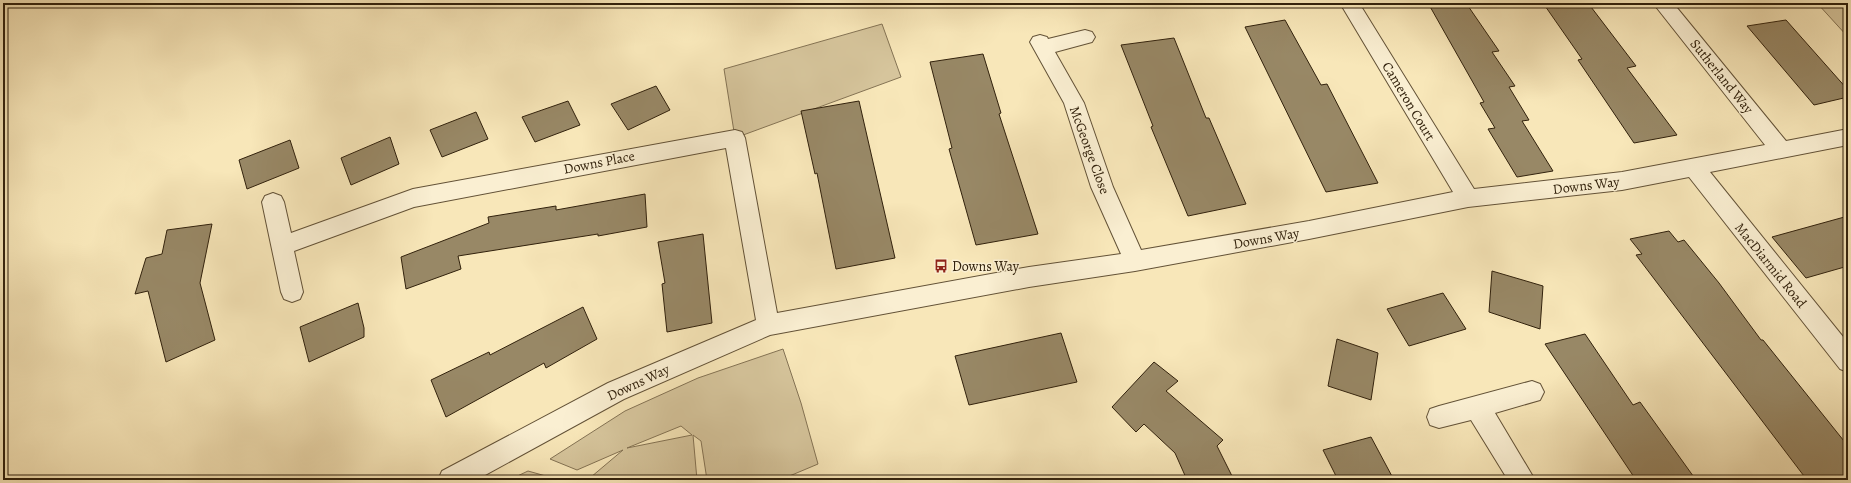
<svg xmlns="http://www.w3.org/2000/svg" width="1851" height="483" font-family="Alegreya,serif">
  <rect width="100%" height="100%" fill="#f8e7b9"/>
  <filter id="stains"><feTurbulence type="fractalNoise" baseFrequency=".005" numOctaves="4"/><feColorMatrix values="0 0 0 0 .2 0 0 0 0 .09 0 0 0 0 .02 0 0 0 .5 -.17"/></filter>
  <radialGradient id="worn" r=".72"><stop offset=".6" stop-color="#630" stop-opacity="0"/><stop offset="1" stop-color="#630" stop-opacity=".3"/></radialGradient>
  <g fill="#d6c59c" stroke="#847354" fill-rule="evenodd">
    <polygon points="1817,3 1848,3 1848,37"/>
    <polygon points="882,24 901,77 735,138 724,69"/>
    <path d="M783,349L801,403L818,464L780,480H707L701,441L693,435L697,480H580L591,477L623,450L577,470L550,459L625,411L698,378ZM681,426L692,435L627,448Z"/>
    <polygon points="528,471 560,480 509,480"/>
  </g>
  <g fill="#988866" stroke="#31210c">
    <polygon points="1428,3 1466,3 1499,51 1492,52 1515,86 1509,87 1529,120 1522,121 1553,171 1517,177 1488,129 1495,128 1480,103 1484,102"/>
    <polygon points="1543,3 1588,3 1636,66 1627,68 1677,135 1634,143 1578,60 1582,59"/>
    <polygon points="1285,20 1321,85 1327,84 1378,183 1326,192 1245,27"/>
    <polygon points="1786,20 1848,90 1848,97 1814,105 1747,26"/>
    <polygon points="1174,38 1206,118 1209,118 1246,204 1188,216 1151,127 1153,126 1121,45"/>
    <polygon points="983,54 1001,113 999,114 1038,234 976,245 949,149 952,148 930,62"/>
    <polygon points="656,86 670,110 628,130 611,104"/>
    <polygon points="568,101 580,125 535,142 522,117"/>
    <polygon points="859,101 895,258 836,269 817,173 815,174 801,111"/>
    <polygon points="476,112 488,139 442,157 430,130"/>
    <polygon points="390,137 399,164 351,185 341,158"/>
    <polygon points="290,140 299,168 247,189 239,160"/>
    <polygon points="645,194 647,227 598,236 598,234 458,256 461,269 406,289 401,257 489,223 488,217 556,206 556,210"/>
    <polygon points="1848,216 1848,266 1806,278 1772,237"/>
    <polygon points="212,224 200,283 215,340 166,362 148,291 135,294 146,258 162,254 167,230"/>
    <polygon points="1669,231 1678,242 1684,240 1719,283 1761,340 1763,340 1848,446 1848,480 1807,480 1636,255 1642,254 1630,239"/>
    <polygon points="703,234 712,323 667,332 662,284 665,283 658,242"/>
    <polygon points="1492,271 1543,286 1540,329 1489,312"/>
    <polygon points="1443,293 1466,329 1409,346 1387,309"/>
    <polygon points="358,303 364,328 364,337 309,362 300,327"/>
    <polygon points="583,307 597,339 546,368 544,363 446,417 431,380 489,352 490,355"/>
    <polygon points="1061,333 1077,382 969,405 955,356"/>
    <polygon points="1585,334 1633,405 1640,402 1696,480 1636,480 1545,344"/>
    <polygon points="1337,339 1378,353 1371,400 1328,386"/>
    <polygon points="1154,362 1178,381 1166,391 1223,440 1217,446 1234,480 1187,480 1175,453 1144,424 1136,432 1112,407"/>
    <polygon points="1371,437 1394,480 1338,480 1323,450"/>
  </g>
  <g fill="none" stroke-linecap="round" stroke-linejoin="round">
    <g stroke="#635237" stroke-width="2">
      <g id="street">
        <polygon points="1340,3 1359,3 1474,189 1622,172 1765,145 1653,3 1673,3 1786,141 1848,129 1848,145 1710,172 1848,343 1848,372 1840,369 1689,177 1622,190 1468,207 1309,239 1135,271 1029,287 770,335 624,399 476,480 438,480 442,471 608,383 756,320 726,148 414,207 294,251 303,292 300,299 292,302 284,299 281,292 262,202 265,196 273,193 281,196 284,202 291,233 413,189 735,130 742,132 745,138 777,313 1029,267 1121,254 1091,187 1064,103 1030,42 1033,37 1040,35 1047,37 1048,39 1085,30 1092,32 1095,37 1092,42 1055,52 1084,103 1113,187 1141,250 1309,221 1453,192"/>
        <polygon points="1532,381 1540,384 1544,392 1540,400 1495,413 1535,480 1508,480 1471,420 1439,428 1430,425 1427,417 1430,409 1439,406"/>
      </g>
    </g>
    <use href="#street" fill="#faefd2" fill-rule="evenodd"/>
  </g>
  <defs>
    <g id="bus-bare" transform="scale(1.08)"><path d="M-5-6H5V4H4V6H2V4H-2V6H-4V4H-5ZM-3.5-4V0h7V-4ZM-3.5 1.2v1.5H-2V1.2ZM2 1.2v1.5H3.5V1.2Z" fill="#8f2418" stroke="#faefd2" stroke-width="2.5" paint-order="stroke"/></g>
  </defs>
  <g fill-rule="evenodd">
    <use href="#bus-bare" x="941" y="266"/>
  </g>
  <g text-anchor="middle" stroke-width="3" stroke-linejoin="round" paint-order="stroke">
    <g font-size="14" fill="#31210c" stroke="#faefd2">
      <text transform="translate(1722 76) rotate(51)" y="5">Sutherland Way</text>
      <text transform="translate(1409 101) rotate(59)" y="5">Cameron Court</text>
      <text transform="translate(1090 150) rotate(70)" y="5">McGeorge Close</text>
      <text transform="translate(599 162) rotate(-11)" y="5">Downs Place</text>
      <text transform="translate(1586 185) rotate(-7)" y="5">Downs Way</text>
      <text transform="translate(1266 238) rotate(-10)" y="5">Downs Way</text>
      <text transform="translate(1771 265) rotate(51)" y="5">MacDiarmid Road</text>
      <text transform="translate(638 382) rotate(-25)" y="5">Downs Way</text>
    </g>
    <g font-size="14" fill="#31210c" stroke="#faefd2" text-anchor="start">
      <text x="952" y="271">Downs Way</text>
    </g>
  </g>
  <rect width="1851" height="483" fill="none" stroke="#f8e7b9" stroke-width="16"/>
  <rect x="4" y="4" width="1843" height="475" fill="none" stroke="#31210c" stroke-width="2"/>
  <rect x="8" y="8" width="1835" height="467" fill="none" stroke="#31210c"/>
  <rect width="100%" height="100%" filter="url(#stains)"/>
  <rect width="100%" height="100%" fill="url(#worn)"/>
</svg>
